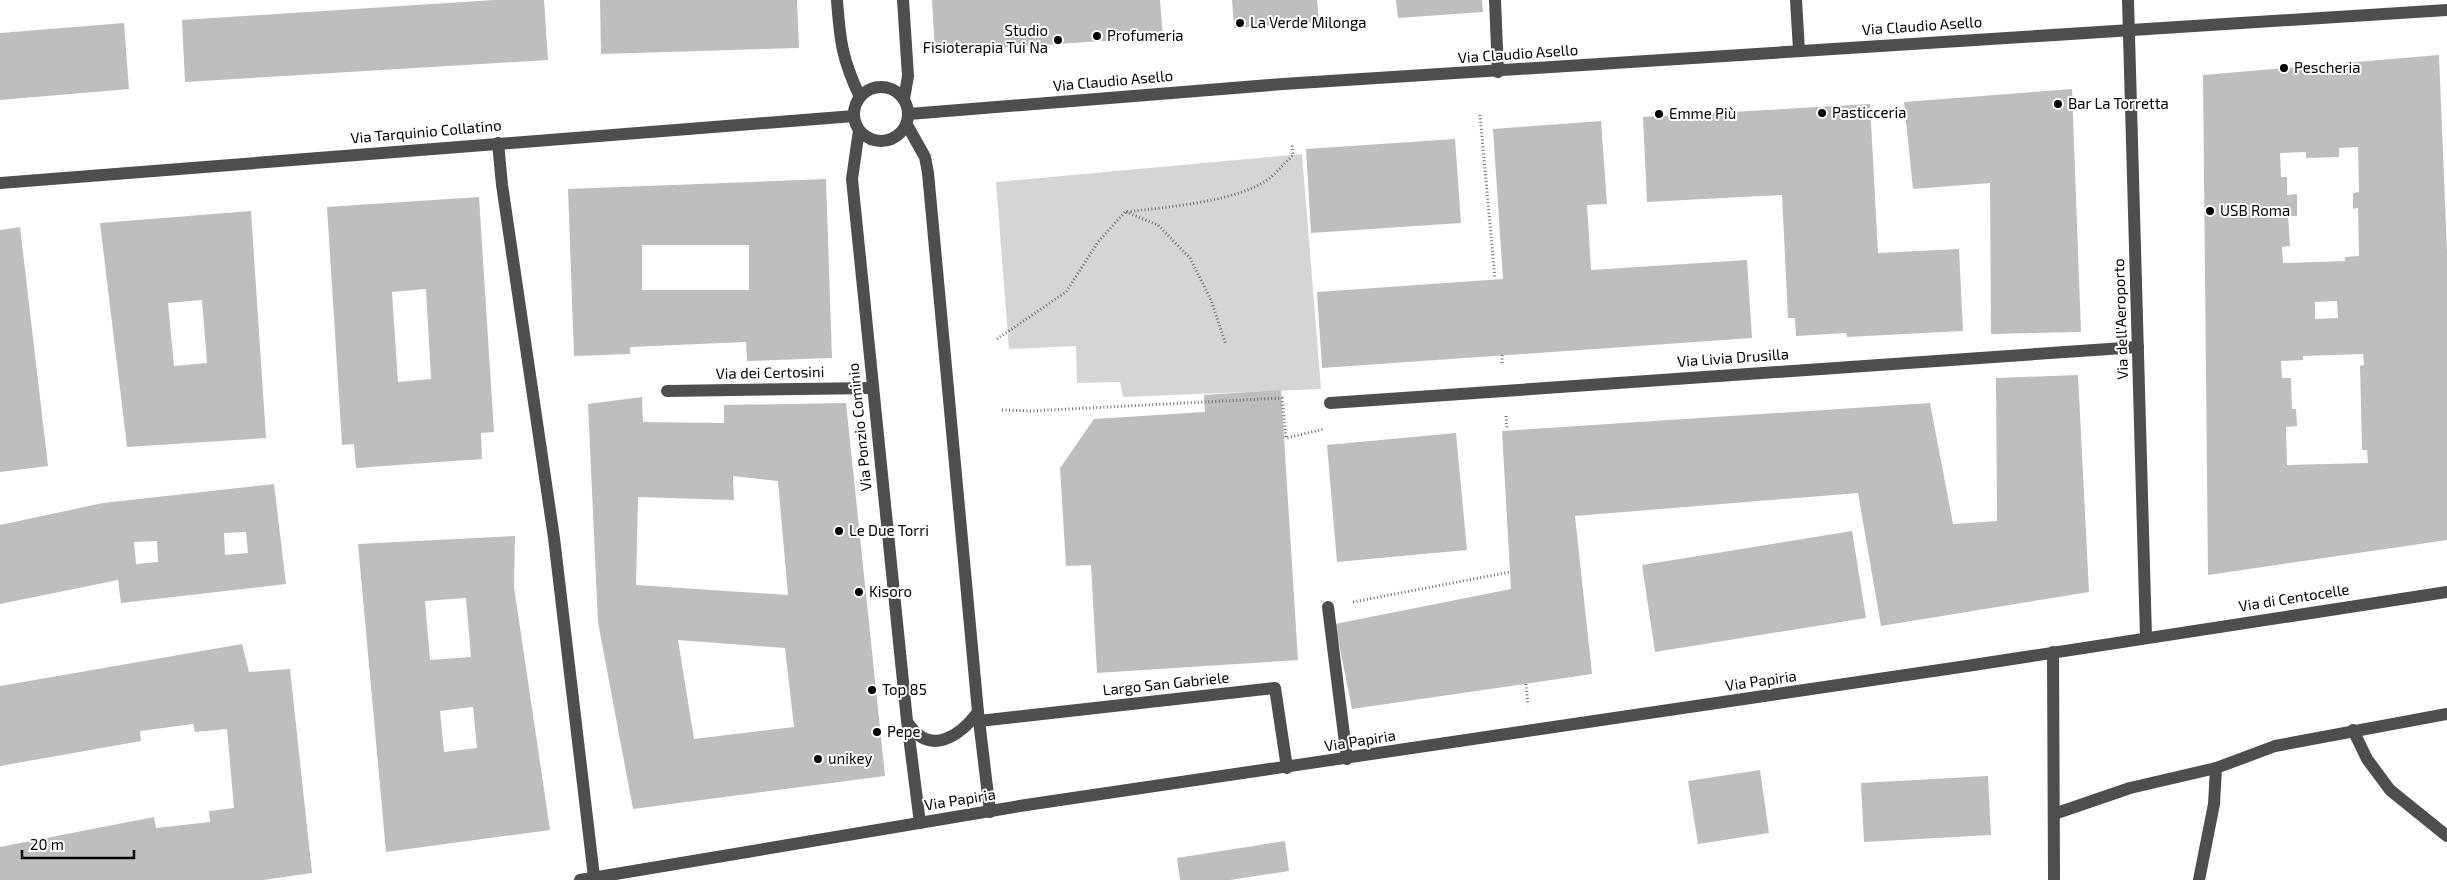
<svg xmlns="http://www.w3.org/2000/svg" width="2447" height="880" font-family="'Exo 2',sans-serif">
  <rect width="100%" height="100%" fill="#fff"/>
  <polygon fill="#d5d5d5" points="1302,154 1321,389 1123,397 1120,382 1077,383 1076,346 1009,349 996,182"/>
  <g fill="#bebebe" fill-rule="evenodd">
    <polygon points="494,0 544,0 548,60 185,82 182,20"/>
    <polygon points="600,0 797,0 799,48 601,54"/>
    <polygon points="932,0 1160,0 1163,37 935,52"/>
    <polygon points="1232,0 1317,0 1319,22 1234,28"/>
    <polygon points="1396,0 1482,0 1483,12 1398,18"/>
    <polygon points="124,23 129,89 0,100 0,33"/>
    <path d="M2439,55L2447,252V540L2208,575L2203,75ZM2358,147L2359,192L2353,193V209L2358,208L2359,256L2345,257V261L2283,263L2282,247L2290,246L2288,216H2297V194L2287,195V177H2281L2280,153L2306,152V158L2339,157V148ZM2337,301L2338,318L2315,319V302ZM2363,354L2364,365L2360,366L2362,450H2367L2368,463L2287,465L2286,427L2297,426L2296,409H2292L2291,378H2282L2281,361L2303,360V356Z"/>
    <polygon points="2072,89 2081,332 1991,334 1990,183 1913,189 1904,102"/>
    <polygon points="1870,104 1878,253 1959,249 1963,331 1847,337 1846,333 1796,336 1795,318 1788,318 1782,195 1647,202 1643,117"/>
    <polygon points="1601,121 1607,204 1587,205 1591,270 1747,260 1752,338 1322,368 1317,292 1503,279 1493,129"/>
    <polygon points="1455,139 1461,223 1311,233 1306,149"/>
    <path d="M826,179L832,358L747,361L746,342L630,347V354L574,356L568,189ZM642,245H749V290H642Z"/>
    <path d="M479,197L494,432L481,433L482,459L356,468L354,444L342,445L327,207ZM426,289L431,379L398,382L392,292Z"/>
    <path d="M251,211L266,438L127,447L100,223ZM202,300L207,363L174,366L168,303Z"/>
    <polygon points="20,227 48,466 0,472 0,230"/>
    <polygon points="2078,375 2089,592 1881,626 1858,493 1575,516 1592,674 1352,709 1335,624 1511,589 1502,431 1930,403 1953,524 1997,521 1996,378"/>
    <polygon points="1281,390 1298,660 1097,673 1091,565 1066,566 1060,468 1094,419 1205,412 1204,395"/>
    <path d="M642,397L643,422L724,423V405L846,403L885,776L633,809L598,622L588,404ZM733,476L778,481L788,595L636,585L638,497L734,500ZM678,640L785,648L794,727L694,739Z"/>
    <polygon points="1456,433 1467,550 1337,562 1327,445"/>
    <path d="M274,484L286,584L121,603L118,580L0,604V525L103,503ZM246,532L248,553L225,555L224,533ZM157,541L158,562L136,564L134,542Z"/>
    <polygon points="1852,531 1866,618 1655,652 1642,565"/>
    <path d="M515,536L514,587L550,830L386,852L358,544ZM466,598L471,657L430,660L425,601ZM473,707L477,748L444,752L440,711Z"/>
    <polygon points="242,644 249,672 290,669 312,873 263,880 0,880 0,847 154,817 156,828 210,822 209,811 234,808 227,729 195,732 193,724 140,731 141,741 0,766 0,686"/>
    <polygon points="1760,770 1769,833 1698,844 1688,781"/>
    <polygon points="1988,776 1991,835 1864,842 1861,783"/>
    <polygon points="1285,841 1289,871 1230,880 1180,880 1177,858"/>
  </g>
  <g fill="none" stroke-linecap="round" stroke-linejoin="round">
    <g stroke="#707070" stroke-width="3" stroke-dasharray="1 2.5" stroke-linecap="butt">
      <polyline points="1480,115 1495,279"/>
      <polyline points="1126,212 1158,225 1190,258 1211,300 1226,345"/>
      <path d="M997,339L1066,292L1098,242L1125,212C1165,207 1241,202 1271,177C1279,170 1286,162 1293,155L1292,145"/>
      <polyline points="1502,355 1502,365"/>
      <polyline points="1002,410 1031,411 1282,398 1286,438 1324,429"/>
      <polyline points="1506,416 1507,430"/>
      <polyline points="1353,602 1510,572"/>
      <polyline points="1526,684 1528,705"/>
    </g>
    <g stroke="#4e4e4e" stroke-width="12">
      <path d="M837,0C840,41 842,59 860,97"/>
      <polyline points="903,0 908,76 904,99"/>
      <polyline points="1495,0 1498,72"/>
      <polyline points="1796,0 1799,50"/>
      <polyline points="2128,0 2146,637"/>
      <circle cx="881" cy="114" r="27"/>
      <polyline points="909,114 1283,84 2447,10"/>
      <polyline points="907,125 925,157 928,173 978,712 990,812"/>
      <polyline points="859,130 852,179 907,721 920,823"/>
      <polyline points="498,143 502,185 554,538 594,877"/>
      <polyline points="0,183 854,116"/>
      <polyline points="667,391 873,388"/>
      <polyline points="1330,403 2138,347"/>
      <polyline points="1328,607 1347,759"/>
      <polyline points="2053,652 2054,880"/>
      <polyline points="979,721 1275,688 1287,768"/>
      <path d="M908,723C930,757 960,736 978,712"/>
      <polyline points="2353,730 2367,759 2390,790 2447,836"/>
      <polyline points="2054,814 2130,788 2216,768 2275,746 2447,714"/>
      <polyline points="580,880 1026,805 1967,666 2447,592"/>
      <polyline points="2199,880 2214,804 2216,768"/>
    </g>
  </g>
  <g fill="#000" stroke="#fff" stroke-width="2">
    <circle cx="1240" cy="23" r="5"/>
    <circle cx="1097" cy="36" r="5"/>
    <circle cx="1058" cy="40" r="5"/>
    <circle cx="2284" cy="68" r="5"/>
    <circle cx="2058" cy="104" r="5"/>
    <circle cx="1822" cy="113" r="5"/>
    <circle cx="1659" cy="114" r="5"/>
    <circle cx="2210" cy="211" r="5"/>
    <circle cx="839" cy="531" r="5"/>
    <circle cx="859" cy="592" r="5"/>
    <circle cx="872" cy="690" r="5"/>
    <circle cx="877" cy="732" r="5"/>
    <circle cx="818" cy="759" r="5"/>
  </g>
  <g text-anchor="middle" stroke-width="4" stroke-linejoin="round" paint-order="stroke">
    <g font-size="15" fill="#000" stroke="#fff" text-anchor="start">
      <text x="1250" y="28">La Verde Milonga</text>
      <text x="1048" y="36" text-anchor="end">Studio<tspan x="1048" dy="17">Fisioterapia Tui Na</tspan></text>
      <text x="1107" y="41">Profumeria</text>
      <text x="2294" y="73">Pescheria</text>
      <text x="2068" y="109">Bar La Torretta</text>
      <text x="1832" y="118">Pasticceria</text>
      <text x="1669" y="119">Emme Più</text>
      <text x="2220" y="216">USB Roma</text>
      <text x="849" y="536">Le Due Torri</text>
      <text x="869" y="597">Kisoro</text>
      <text x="882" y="695">Top 85</text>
      <text x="887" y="737">Pepe</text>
      <text x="828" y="764">unikey</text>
    </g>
    <g font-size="15" fill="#000" stroke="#fff">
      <text transform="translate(1922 26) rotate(-4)" y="5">Via Claudio Asello</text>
      <text transform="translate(1518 54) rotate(-4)" y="5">Via Claudio Asello</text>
      <text transform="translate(1113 81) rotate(-5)" y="5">Via Claudio Asello</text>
      <text transform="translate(426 132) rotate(-5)" y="5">Via Tarquinio Collatino</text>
      <text transform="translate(2121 319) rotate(-92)" y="5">Via dell'Aeroporto</text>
      <text transform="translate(1733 358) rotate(-4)" y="5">Via Livia Drusilla</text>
      <text transform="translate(770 373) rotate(-1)" y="5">Via dei Certosini</text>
      <text transform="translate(860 427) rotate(-96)" y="5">Via Ponzio Cominio</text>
      <text transform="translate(2294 598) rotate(-9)" y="5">Via di Centocelle</text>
      <text transform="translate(1761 681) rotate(-8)" y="5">Via Papiria</text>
      <text transform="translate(1166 684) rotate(-6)" y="5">Largo San Gabriele</text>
      <text transform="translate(1360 741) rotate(-9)" y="5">Via Papiria</text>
      <text transform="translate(960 800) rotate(-9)" y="5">Via Papiria</text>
    </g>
  </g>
  <path d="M22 850v8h112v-8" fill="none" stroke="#000000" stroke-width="2.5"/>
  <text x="30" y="850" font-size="15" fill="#000000" stroke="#ffffff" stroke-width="4" paint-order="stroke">20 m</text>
</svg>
